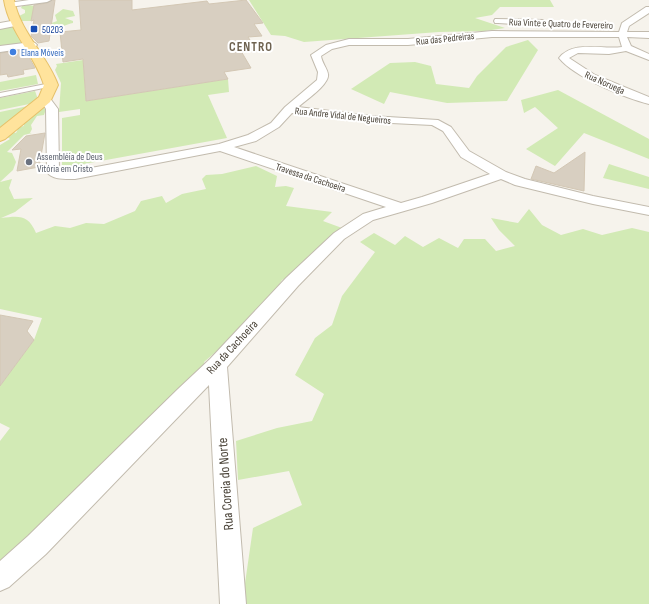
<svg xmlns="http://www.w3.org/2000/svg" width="649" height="604" font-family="'Sofia Sans Condensed',sans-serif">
  <rect width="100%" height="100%" fill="#f6f3ec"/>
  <g fill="#d2eab5">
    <polygon points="249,0 550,0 554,7 500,7 492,15 475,18 505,28 485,31 439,32 304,42 285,36 271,35"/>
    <polygon points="28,5 35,6 31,21 19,21 19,16 25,13 25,10 21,8 22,6"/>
    <path d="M63,9L73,11L75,16L65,18L73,21V23C64,25 59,30 50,26L49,24L57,21L55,15Z"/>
    <polygon points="13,25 24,45 0,48 0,28"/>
    <polygon points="528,40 538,50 507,101 447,103 390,92 384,104 351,89 390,63 415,62 431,66 436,84 469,88 477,76 506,47"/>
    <polygon points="83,60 86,101 228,79 229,92 208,95 227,138 62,168 62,118 80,115 80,109 59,112 61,83 55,70 57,66 56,64"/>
    <polygon points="36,75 38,84 0,91 0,82"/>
    <polygon points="558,90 649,139 649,159 584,133 555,166 526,149 558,128 535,107 524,113 521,100"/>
    <polygon points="35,91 39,102 0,110 0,98"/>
    <polygon points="28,106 0,128 0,112"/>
    <path d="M43,108L46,109L44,115L37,116L31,125L32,129L30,133H32L24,135L7,152L12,153L16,162L13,170L0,182L12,179L9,188L14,199L33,198L15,212L1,218C19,216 28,214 36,233L55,226L70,228L86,223L104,224L135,211L141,201L162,196L166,203L182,194L206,189L202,179L206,175L222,174L256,166L277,176L275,187L286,186L294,188L286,206L332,212L323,221L342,228L325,241L322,253L292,275L282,280L272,296L253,312L234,336L204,362L207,369L0,564V441L10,428L0,423V386L34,340L42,318L0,309V145L10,139L6,136L13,132L16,133L19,127L24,126L23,122L36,110Z"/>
    <polygon points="609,164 649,177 649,189 603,178"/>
    <polygon points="529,209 542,225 561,235 583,229 602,235 632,228 649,232 649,604 242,604 253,528 302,505 289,471 238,480 236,441 277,428 312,421 324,394 295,375 315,338 332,325 342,296 375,252 360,242 374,233 395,245 405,236 423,247 439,238 458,248 464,239 485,239 496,251 515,246 499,230 491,218 518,223"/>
  </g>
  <g fill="#d8cfc1" stroke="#d3c7b4">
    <polygon points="52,0 55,0 49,41 38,43 31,36 34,20 31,21 34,5 47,3"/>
    <polygon points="79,0 132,0 132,10 207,1 209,4 246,0 263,23 254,24 262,36 248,37 256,49 241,51 251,68 224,72 228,79 86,101 83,59 63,62 60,32 81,30"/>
    <polygon points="25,50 35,68 23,70 24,74 8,77 7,74 0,75 0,53"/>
    <polygon points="45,133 39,167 17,171 21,149 12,150 26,136"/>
    <polygon points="585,152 584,191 531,179 536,166 554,173"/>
    <polygon points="0,315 33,321 27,331 34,340 0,386"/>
  </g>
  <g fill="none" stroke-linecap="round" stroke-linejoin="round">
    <g stroke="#c2bbae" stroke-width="2">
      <polygon id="lane" points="51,83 54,85 53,86 0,97 0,93"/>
    </g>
    <g stroke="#c2bbae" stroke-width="2">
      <g id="street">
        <polygon points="29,0 51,0 47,2 9,7 5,5 9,3"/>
        <path d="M646,7H649V13L629,26L627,32H649V38L627,37L631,46L649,54V60L626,51L609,54L578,53L569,58L595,75L649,97V104C625,98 574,77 559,58C573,40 602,50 622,47L619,37H492L408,45H349L332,49L321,56C322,63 327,68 328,74C330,84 306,100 298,107L371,116L438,120L451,127L469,151L506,172L525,179L593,196L649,207V215L593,204L515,185L501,179L432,203L373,220L344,239L298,286L227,367L246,604H220L209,385L46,554L9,587L0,591V561L28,536L178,389L210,359L286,278L334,233L363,214L386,207L220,151L75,179C66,179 52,180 47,172L46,109L40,99L41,97H49L58,109L59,170L75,171L219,144L248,135L271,123L285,107L317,80L318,72L311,55L326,45L349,39H408L492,31L619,32L622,23ZM292,113L371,122L432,125L443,131L461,157L490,174L422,197L401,203L234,147L256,141L279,127Z"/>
        <polygon points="495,19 543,20 547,23 543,26 498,23 495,23 494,21"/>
        <polygon points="17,20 20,21 21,23 20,25 0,29 0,23"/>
        <polygon points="32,42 35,43 37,45 35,47 0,52 0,46"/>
      </g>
    </g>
    <g stroke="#e6c16a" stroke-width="2">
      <path id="primary" d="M4,0H14C20,32 47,55 58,85L50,102L5,139L0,141V128L39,97L44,85C35,55 9,32 4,0Z"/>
    </g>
    <use href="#lane" fill="#fff" fill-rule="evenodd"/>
    <use href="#street" fill="#fff" fill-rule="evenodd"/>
    <use href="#primary" fill="#ffe39c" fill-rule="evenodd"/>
  </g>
  <rect fill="#1a4fb4" stroke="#fff" stroke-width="1.5" x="30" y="25" width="8" height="8" rx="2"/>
  <circle fill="#3f7fe0" stroke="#fff" stroke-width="1.5" cx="13" cy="52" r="4"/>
  <circle fill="#6b7280" stroke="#fff" stroke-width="1.5" cx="29" cy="162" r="4"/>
  <g text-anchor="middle" stroke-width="4" stroke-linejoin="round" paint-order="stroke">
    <g font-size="10" fill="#4b4439" stroke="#fff">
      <text transform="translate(561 23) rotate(2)" y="4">Rua Vinte e Quatro de Fevereiro</text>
      <text transform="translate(445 38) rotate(-6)" y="4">Rua das Pedreiras</text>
      <text transform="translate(605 82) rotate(24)" y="4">Rua Noruega</text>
      <text transform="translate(343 115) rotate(6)" y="4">Rua Andre Vidal de Negueiros</text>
      <text transform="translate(311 177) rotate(18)" y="4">Travessa da Cachoeira</text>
    </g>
    <g font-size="10" fill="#164399" stroke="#fff" text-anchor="start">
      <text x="42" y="33">50203</text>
    </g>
    <g font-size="10" fill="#366cbe" stroke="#fff" text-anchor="start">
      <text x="21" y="56">Elana Móveis</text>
    </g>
    <g font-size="10" fill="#5b616d" stroke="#fff" text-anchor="start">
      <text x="37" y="160">Assembléia de Deus<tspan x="37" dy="12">Vitória em Cristo</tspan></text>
    </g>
    <g font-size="12" fill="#4b4439" stroke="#fff">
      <text transform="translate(232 347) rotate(-47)" y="4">Rua da Cachoeira</text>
    </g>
    <g font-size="13" font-weight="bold" letter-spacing="1" fill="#6e6250" stroke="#fff">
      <text x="251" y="51">CENTRO</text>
    </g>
    <g font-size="14" fill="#4b4439" stroke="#fff">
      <text transform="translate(225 484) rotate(-94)" y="5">Rua Coreia do Norte</text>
    </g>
  </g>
</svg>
